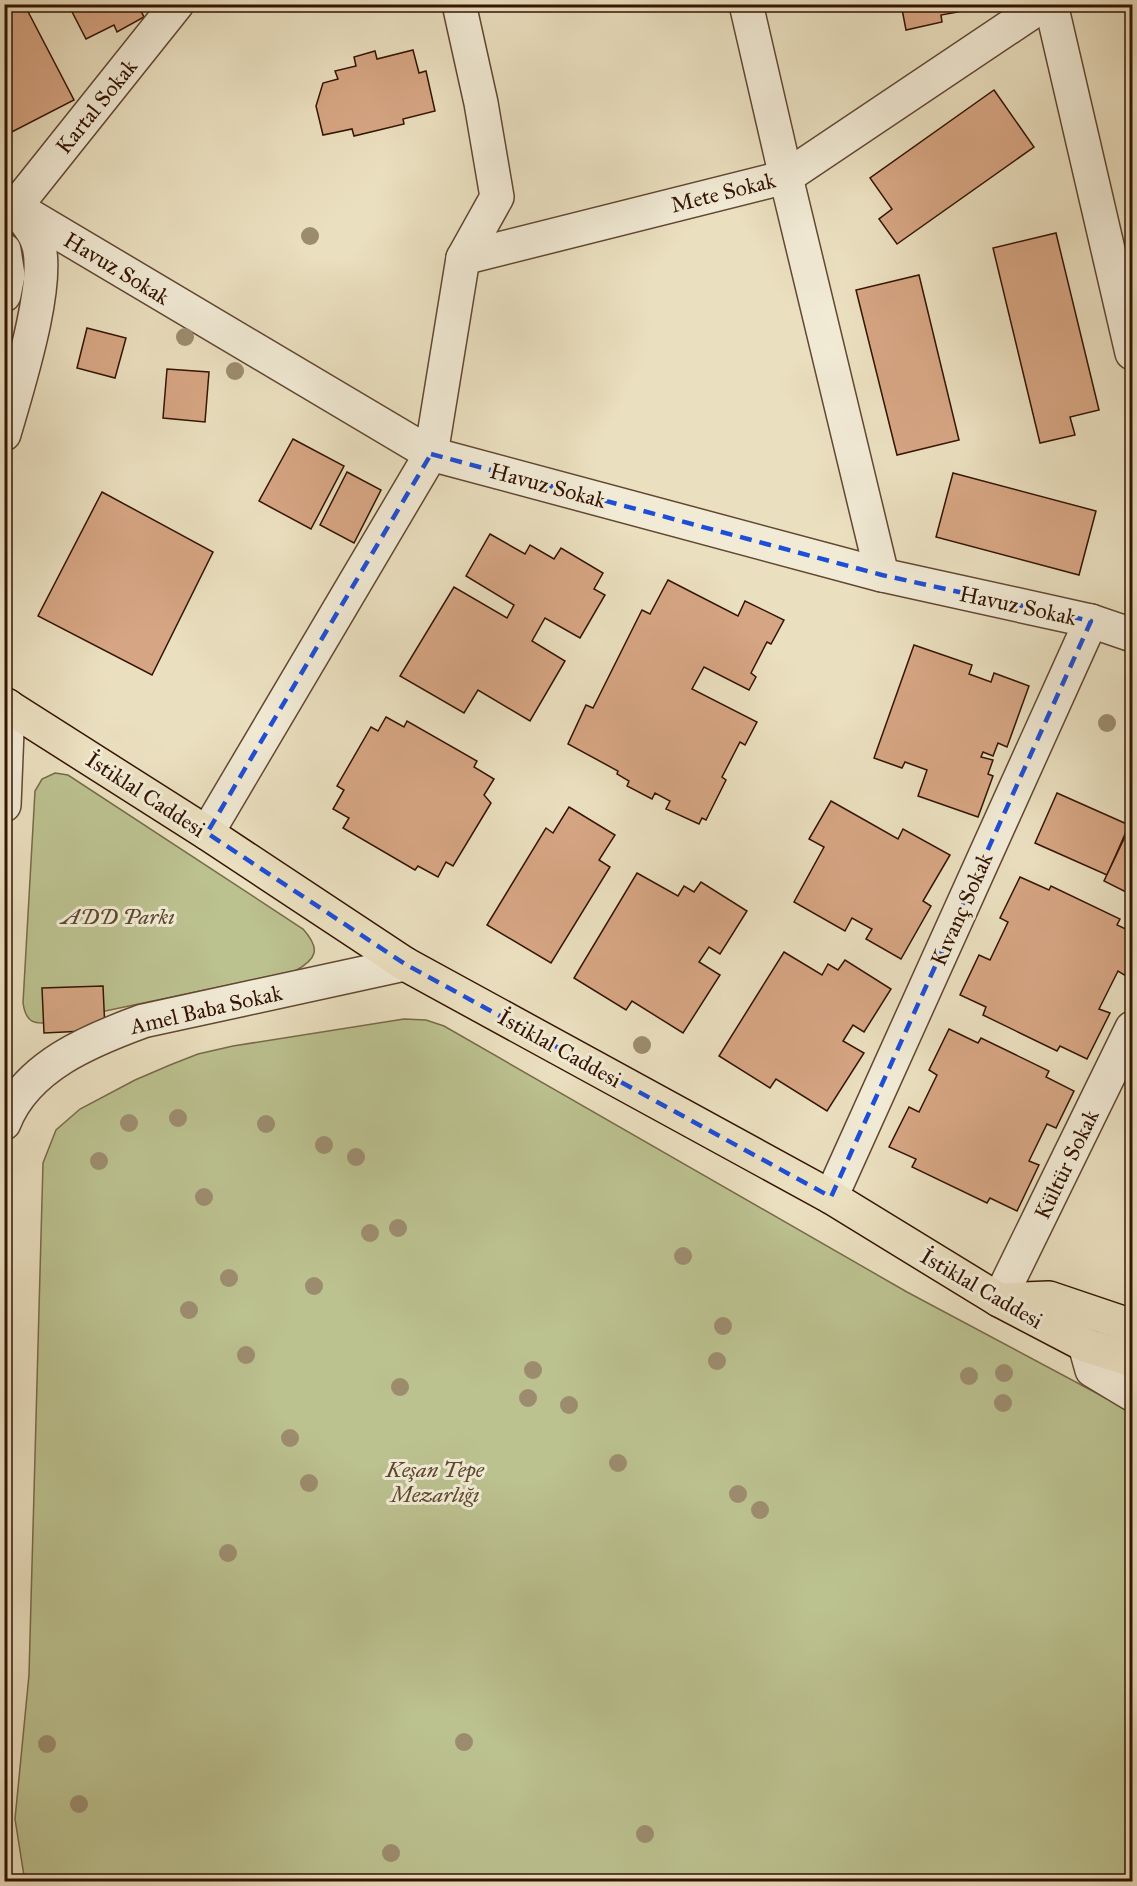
<svg xmlns="http://www.w3.org/2000/svg" width="1137" height="1886" font-family="'IM FELL Great Primer',serif">
  <rect width="100%" height="100%" fill="#eadfbf"/>
  <filter id="stains"><feTurbulence type="fractalNoise" baseFrequency=".00333" numOctaves="4"/><feColorMatrix values="0 0 0 0 .2 0 0 0 0 .09 0 0 0 0 .02 0 0 0 .5 -.17"/></filter>
  <radialGradient id="worn" r=".72"><stop offset=".6" stop-color="#630" stop-opacity="0"/><stop offset="1" stop-color="#630" stop-opacity=".3"/></radialGradient>
  <g fill="#bbc18f" stroke="#786a48" stroke-width="1.5">
    <path d="M55,773L68,775L303,929C321,949 317,959 295,971L53,1022C34,1025 26,1023 23,1003L35,791L42,779Z"/>
    <polygon points="404,1019 426,1020 444,1026 907,1292 1132,1412 1132,1881 25,1882 15,1819 29,1675 43,1163 56,1130 80,1109 135,1080 170,1065 198,1054 233,1046"/>
  </g>
  <g fill="#d6a583" stroke="#341402" stroke-width="1.5">
    <polygon points="4,4 24,4 74,100 4,136"/>
    <polygon points="68,4 153,4 141,11 144,17 117,32 114,25 86,39"/>
    <polygon points="901,4 959,4 957,5 958,12 941,15 942,22 906,30"/>
    <polygon points="413,50 419,73 426,71 435,111 403,119 404,124 354,136 352,129 323,135 316,106 323,83 338,79 335,71 356,66 354,57 375,51 377,59"/>
    <polygon points="994,90 1034,147 897,244 879,219 892,209 870,178"/>
    <polygon points="1056,233 1099,410 1070,417 1075,435 1040,443 993,248"/>
    <polygon points="919,275 959,440 897,455 856,290"/>
    <polygon points="87,328 126,338 115,378 77,368"/>
    <polygon points="167,369 209,372 205,422 163,418"/>
    <polygon points="293,439 344,466 311,529 259,501"/>
    <polygon points="347,472 381,490 354,543 320,525"/>
    <polygon points="953,473 1096,511 1079,575 936,537"/>
    <polygon points="102,492 213,552 152,675 38,616"/>
    <polygon points="490,534 525,554 530,545 554,559 561,548 603,573 594,589 605,595 580,638 545,618 532,641 565,661 530,721 478,690 464,713 400,676 454,587 507,618 514,605 466,576"/>
    <polygon points="668,580 738,616 745,601 784,620 771,644 767,642 751,673 756,677 749,690 704,667 692,689 757,722 745,745 740,742 722,777 726,780 706,820 702,818 699,824 666,809 670,801 655,793 652,799 627,786 629,781 617,774 618,771 568,744 586,705 593,708 642,610 650,614"/>
    <polygon points="914,645 972,665 969,674 991,682 994,673 1029,686 1007,747 998,743 993,756 983,752 981,757 993,760 988,774 993,776 978,817 918,796 927,770 905,762 902,768 874,758"/>
    <polygon points="386,717 404,727 407,721 477,761 474,767 494,779 484,795 491,803 453,866 446,862 438,877 418,866 415,870 343,828 349,818 333,809 344,790 337,786 371,727 378,731"/>
    <polygon points="1057,793 1129,825 1107,875 1035,843"/>
    <polygon points="831,801 898,839 903,829 950,855 923,901 931,906 901,959 866,939 872,929 852,918 845,931 794,902 824,847 809,839"/>
    <polygon points="569,807 615,835 599,860 610,867 551,963 487,925 546,828 553,833"/>
    <polygon points="1132,822 1132,895 1104,881"/>
    <polygon points="637,873 678,896 684,886 694,892 701,882 747,911 720,954 709,947 699,962 720,975 683,1033 632,1001 626,1010 574,978"/>
    <polygon points="1020,877 1049,890 1051,886 1120,919 1117,925 1132,932 1132,964 1126,976 1118,971 1099,1009 1110,1013 1087,1059 1060,1046 1057,1051 983,1015 986,1007 960,995 979,955 990,960 1008,922 1000,918"/>
    <polygon points="784,952 822,975 828,964 838,970 845,960 891,989 864,1032 853,1025 843,1041 864,1053 827,1111 776,1079 770,1088 719,1056"/>
    <polygon points="103,986 105,1030 44,1033 42,988"/>
    <polygon points="949,1029 978,1043 981,1038 1049,1071 1046,1077 1074,1091 1056,1128 1047,1124 1029,1161 1039,1165 1017,1211 990,1198 987,1203 912,1167 916,1159 889,1147 909,1107 919,1112 937,1075 929,1070"/>
    <polygon points="1132,1182 1132,1241 1130,1185"/>
  </g>
  <g fill="none" stroke-linecap="round" stroke-linejoin="round">
    <g stroke="#624731" stroke-width="36">
      <g id="minor">
        <polyline points="177,4 15,207 431,454 882,575 1091,621 1132,635"/>
        <polyline points="746,4 786,177 882,575"/>
        <polyline points="1051,4 1132,353"/>
        <polyline points="4,250 8,275 4,295"/>
        <polyline points="463,258 786,177 1044,4"/>
        <path d="M4,434C16,392 53,278 37,240C33,229 23,219 17,209"/>
        <polyline points="4,805 8,706"/>
        <polyline points="207,833 431,454 463,258 497,197 481,103 459,4"/>
        <path d="M4,1123C26,1066 91,1040 143,1021L405,964"/>
        <polyline points="831,1197 1091,621"/>
        <polyline points="999,1300 1132,1028"/>
        <polyline points="1085,1345 1092,1370 1132,1394"/>
      </g>
    </g>
    <g stroke="#341402" stroke-width="36">
      <g id="major">
        <polyline points="4,704 207,833 405,964 831,1197 999,1300 1085,1345 1132,1360"/>
        <polyline points="1001,1300 1049,1298 1132,1326"/>
      </g>
    </g>
    <use href="#minor" stroke="#f1ead5" stroke-width="33"/>
    <use href="#major" stroke="#eadfbf" stroke-width="33"/>
  </g>
  <g fill="#9c8c6e">
    <circle cx="310" cy="236" r="9"/>
    <circle cx="185" cy="337" r="9"/>
    <circle cx="235" cy="371" r="9"/>
    <circle cx="1107" cy="723" r="9"/>
    <circle cx="642" cy="1045" r="9"/>
    <circle cx="178" cy="1118" r="9"/>
    <circle cx="129" cy="1123" r="9"/>
    <circle cx="266" cy="1124" r="9"/>
    <circle cx="324" cy="1145" r="9"/>
    <circle cx="356" cy="1157" r="9"/>
    <circle cx="99" cy="1161" r="9"/>
    <circle cx="204" cy="1197" r="9"/>
    <circle cx="398" cy="1228" r="9"/>
    <circle cx="370" cy="1233" r="9"/>
    <circle cx="683" cy="1256" r="9"/>
    <circle cx="229" cy="1278" r="9"/>
    <circle cx="314" cy="1286" r="9"/>
    <circle cx="189" cy="1310" r="9"/>
    <circle cx="723" cy="1326" r="9"/>
    <circle cx="246" cy="1355" r="9"/>
    <circle cx="717" cy="1361" r="9"/>
    <circle cx="533" cy="1370" r="9"/>
    <circle cx="1004" cy="1373" r="9"/>
    <circle cx="969" cy="1376" r="9"/>
    <circle cx="400" cy="1387" r="9"/>
    <circle cx="528" cy="1398" r="9"/>
    <circle cx="1003" cy="1403" r="9"/>
    <circle cx="569" cy="1405" r="9"/>
    <circle cx="290" cy="1438" r="9"/>
    <circle cx="618" cy="1463" r="9"/>
    <circle cx="309" cy="1483" r="9"/>
    <circle cx="738" cy="1494" r="9"/>
    <circle cx="760" cy="1510" r="9"/>
    <circle cx="228" cy="1553" r="9"/>
    <circle cx="464" cy="1742" r="9"/>
    <circle cx="47" cy="1744" r="9"/>
    <circle cx="79" cy="1804" r="9"/>
    <circle cx="645" cy="1834" r="9"/>
    <circle cx="391" cy="1853" r="9"/>
  </g>
  <path fill="none" stroke="#1d4ed8" stroke-width="4.5" stroke-dasharray="12 8" stroke-linejoin="round" d="M431,454L882,575L1091,621L831,1197L405,964L207,833Z"/>
  <g text-anchor="middle" stroke-width="6" stroke-linejoin="round" paint-order="stroke">
    <g font-size="22" fill="#341402" stroke="#f1ead5">
      <text transform="translate(96 106) rotate(-51)" y="8">Kartal Sokak</text>
      <text transform="translate(723 192) rotate(-14)" y="8">Mete Sokak</text>
      <text transform="translate(117 268) rotate(31)" y="8">Havuz Sokak</text>
      <text transform="translate(548 485) rotate(15)" y="8">Havuz Sokak</text>
      <text transform="translate(1018 605) rotate(12)" y="8">Havuz Sokak</text>
      <text transform="translate(146 794) rotate(33)" y="8">İstiklal Caddesi</text>
      <text transform="translate(961 909) rotate(-66)" y="8">Kıvanç Sokak</text>
      <text transform="translate(206 1009) rotate(-13)" y="8">Amel Baba Sokak</text>
      <text transform="translate(560 1048) rotate(29)" y="8">İstiklal Caddesi</text>
      <text transform="translate(1066 1164) rotate(-64)" y="8">Kültür Sokak</text>
      <text transform="translate(982 1288) rotate(30)" y="8">İstiklal Caddesi</text>
    </g>
    <g font-size="22" font-style="italic" fill="#5c482c" stroke="#f1ead5">
      <text x="118" y="924">ADD Parkı</text>
      <text x="435" y="1477">Keşan Tepe<tspan x="435" dy="25">Mezarlığı</tspan></text>
    </g>
  </g>
  <rect width="1137" height="1886" fill="none" stroke="#eadfbf" stroke-width="24"/>
  <rect x="6" y="6" width="1125" height="1874" fill="none" stroke="#341402" stroke-width="3"/>
  <rect x="12" y="12" width="1113" height="1862" fill="none" stroke="#341402" stroke-width="1.5"/>
  <rect width="100%" height="100%" filter="url(#stains)"/>
  <rect width="100%" height="100%" fill="url(#worn)"/>
</svg>
